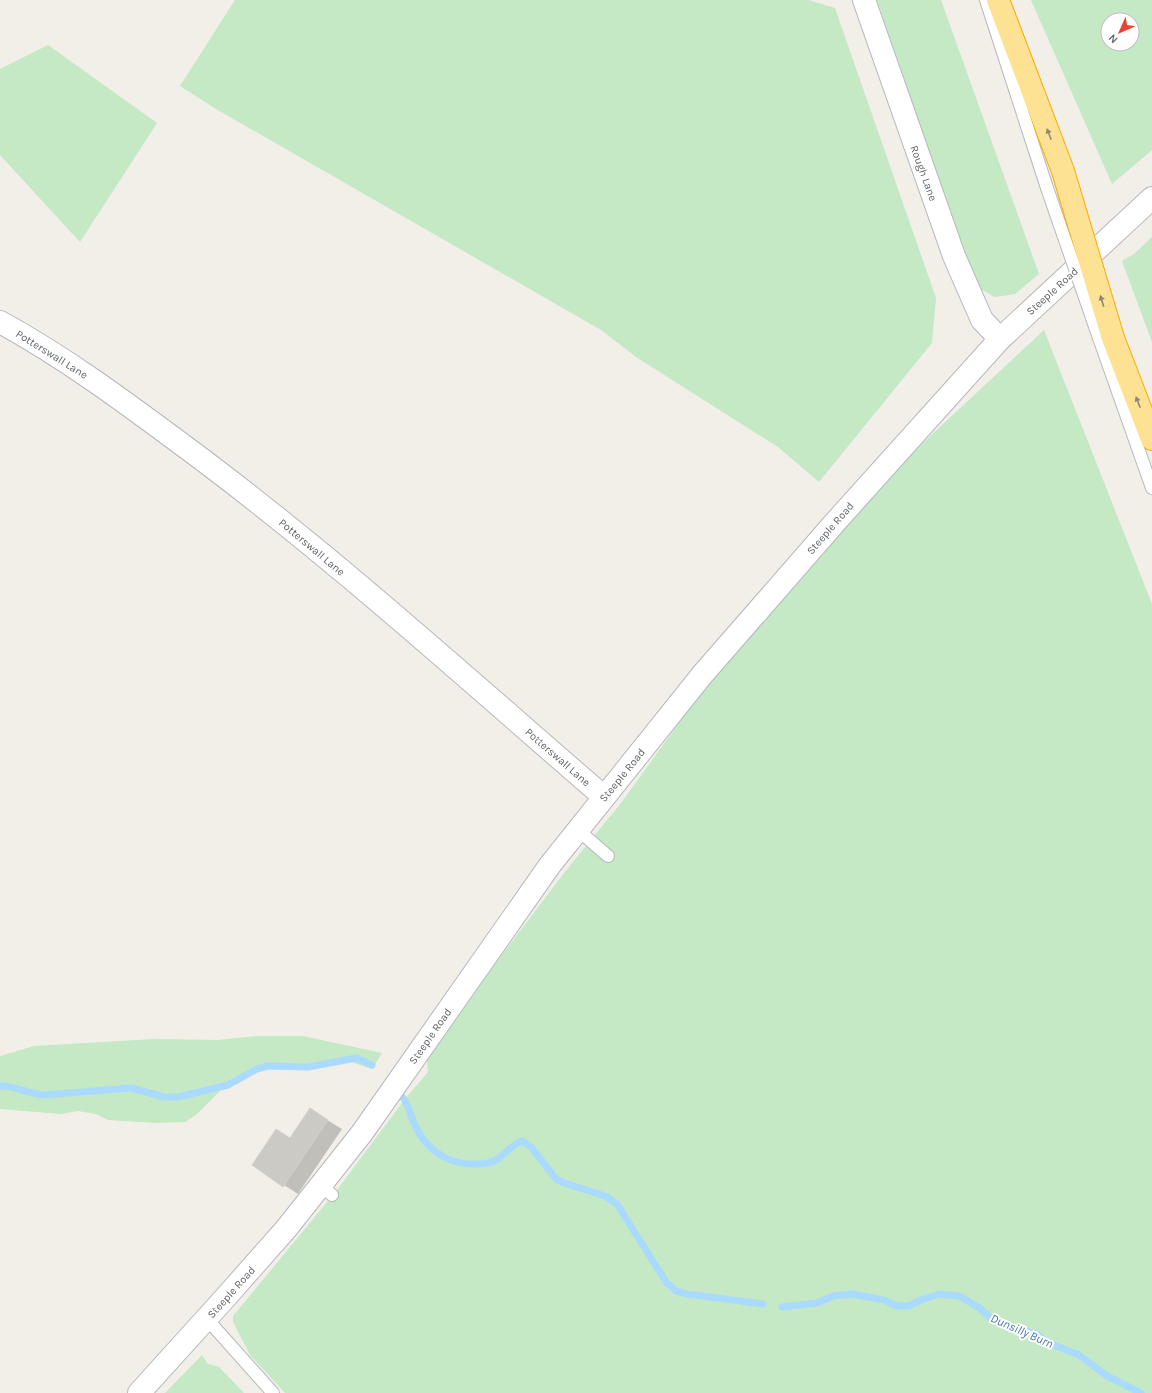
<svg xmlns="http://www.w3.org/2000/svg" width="1152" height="1393" font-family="Karla,sans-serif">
  <rect width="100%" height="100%" fill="#f1efe8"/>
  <g fill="#c5e8c5" fill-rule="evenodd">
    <polygon points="235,0 808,0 835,8 936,298 932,343 819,482 778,447 636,357 601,330 216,109 180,86"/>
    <polygon points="877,0 941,0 1039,274 1015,294 995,297 975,286"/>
    <path d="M1031,0H1152V150L1112,184ZM1108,20H1132V44H1108Z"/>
    <polygon points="48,45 157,123 80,242 0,155 0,69"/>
    <polygon points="1152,237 1152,342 1122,261 1134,254"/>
    <polygon points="1044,330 1152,604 1152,1393 285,1393 250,1355 233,1322 233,1316 337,1190 405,1099 428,1072 427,1061 498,960 564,873 621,803 684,716 855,506"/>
    <polygon points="257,1036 303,1036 382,1053 372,1069 342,1059 300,1068 266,1066 225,1086 196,1115 185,1122 156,1123 108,1120 96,1114 78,1111 61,1114 0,1109 0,1056 34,1046 155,1039 218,1040"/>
    <polygon points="202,1355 208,1364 219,1367 244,1393 165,1393"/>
  </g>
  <polygon fill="#0003" points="311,1110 342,1129 298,1194 253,1165 291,1139"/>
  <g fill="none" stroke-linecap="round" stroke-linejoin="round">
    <g stroke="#aadaff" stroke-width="7">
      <path d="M0,1086C16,1086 29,1094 44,1095L131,1088L164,1097H178L228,1085L257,1069L268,1066L308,1067L356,1058L372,1065"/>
      <path d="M401,1095C408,1103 410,1114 414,1123C427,1154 454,1168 488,1163C502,1161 509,1144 523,1141L531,1147L556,1179L564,1183L605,1196L617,1204L666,1282L676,1291L687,1294L763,1304"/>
      <polyline points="782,1307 817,1303 833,1296 852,1294 884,1300 897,1306 908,1306 923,1299 940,1294 959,1296 978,1307 992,1319 1009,1327 1036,1334 1049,1343 1079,1355 1107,1376 1141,1393"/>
    </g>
  </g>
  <polygon fill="#cccac5" stroke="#d6d1c6" points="310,1108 328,1120 283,1187 252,1165 276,1129 290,1138"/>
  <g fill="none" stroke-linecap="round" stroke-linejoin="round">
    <g stroke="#b5b8bc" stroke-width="14">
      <g id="service">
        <polyline points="986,0 1047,188"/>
        <polyline points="1099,338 1152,488"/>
        <polyline points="578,830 608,856"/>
        <polyline points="321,1185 332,1195"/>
        <polyline points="207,1319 273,1393"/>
      </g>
    </g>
    <g stroke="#b5b8bc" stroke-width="24">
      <g id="minor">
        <polyline points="864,0 954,256 982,320 1000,339"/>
        <path d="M0,322C64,357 122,400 180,443C328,552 465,677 604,797"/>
      </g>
    </g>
    <g stroke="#b5b8bc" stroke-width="24">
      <polyline id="tertiary" points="139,1393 225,1298 286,1229 362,1133 550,865 702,675 838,519 1000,339 1152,198"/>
    </g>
    <g stroke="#f9ab00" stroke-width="24">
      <g id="motorway">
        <polyline points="998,0 1063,171"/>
        <polyline points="1113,338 1152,439"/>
      </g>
    </g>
    <use href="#service" stroke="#fff" stroke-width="12"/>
    <use href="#minor" stroke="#fff" stroke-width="22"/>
    <use href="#tertiary" stroke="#fff" stroke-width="22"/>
    <use href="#motorway" stroke="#fde293" stroke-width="22"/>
    <g stroke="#b5b8bc" stroke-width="14" stroke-linecap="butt">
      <polyline id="service-bridge" points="1047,188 1099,338"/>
    </g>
    <g stroke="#f9ab00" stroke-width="24" stroke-linecap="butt">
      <polyline id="motorway-bridge" points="1063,171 1113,338"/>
    </g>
    <use href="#service-bridge" stroke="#fff" stroke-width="12"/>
    <use href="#motorway-bridge" stroke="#fde293" stroke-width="22"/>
  </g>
  <defs><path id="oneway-solid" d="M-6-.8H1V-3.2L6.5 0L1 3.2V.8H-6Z"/></defs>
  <g fill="#8e8975">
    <use href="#oneway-solid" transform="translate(1049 134) rotate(-111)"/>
    <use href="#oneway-solid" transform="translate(1102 301) rotate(-107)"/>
    <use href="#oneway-solid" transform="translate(1138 402) rotate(-111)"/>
  </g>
  <g text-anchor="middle" stroke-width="4" stroke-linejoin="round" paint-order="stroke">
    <g font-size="11" fill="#5f6368" stroke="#fff">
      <text transform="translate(924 173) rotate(70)" y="4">Rough Lane</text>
      <text transform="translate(1052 291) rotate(-42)" y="4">Steeple Road</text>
      <text transform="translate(52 354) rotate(32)" y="4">Potterswall Lane</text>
      <text transform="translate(830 528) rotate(-49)" y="4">Steeple Road</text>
      <text transform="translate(312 547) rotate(40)" y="4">Potterswall Lane</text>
      <text transform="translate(558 757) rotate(41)" y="4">Potterswall Lane</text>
      <text transform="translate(622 775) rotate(-51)" y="4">Steeple Road</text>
      <text transform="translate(430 1036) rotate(-55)" y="4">Steeple Road</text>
      <text transform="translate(231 1292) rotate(-48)" y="4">Steeple Road</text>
    </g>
    <g font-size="12" font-style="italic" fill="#4174aa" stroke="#fff">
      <text transform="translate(1022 1331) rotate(24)" y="4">Dunsilly Burn</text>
    </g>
  </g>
  <g transform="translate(1120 32) rotate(225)"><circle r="19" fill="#ffffff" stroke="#bfc1c3"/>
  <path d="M0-3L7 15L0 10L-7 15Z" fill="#ea4335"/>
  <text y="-6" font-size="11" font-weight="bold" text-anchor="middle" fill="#5f6368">N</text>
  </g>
</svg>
